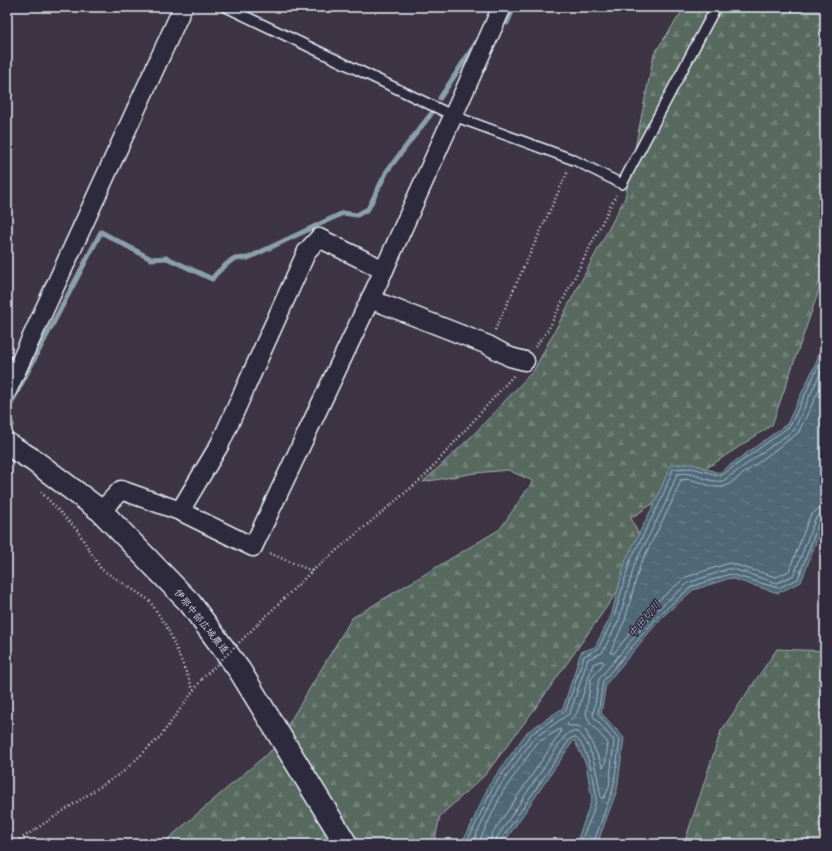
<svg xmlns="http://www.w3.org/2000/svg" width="832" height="851" font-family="Kalam,'Klee One',sans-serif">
  <defs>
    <pattern id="forest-firs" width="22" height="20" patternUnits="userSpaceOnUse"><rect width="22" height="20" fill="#596a61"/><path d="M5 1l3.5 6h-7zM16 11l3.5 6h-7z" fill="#718078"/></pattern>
    <pattern id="water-ripples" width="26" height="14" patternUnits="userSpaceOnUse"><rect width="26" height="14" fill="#4f6878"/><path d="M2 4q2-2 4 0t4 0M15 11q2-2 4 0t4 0" fill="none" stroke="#687e8c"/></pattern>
  </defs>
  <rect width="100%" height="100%" fill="#3d3544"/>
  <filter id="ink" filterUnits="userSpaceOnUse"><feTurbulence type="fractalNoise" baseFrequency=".025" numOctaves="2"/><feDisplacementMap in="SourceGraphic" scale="8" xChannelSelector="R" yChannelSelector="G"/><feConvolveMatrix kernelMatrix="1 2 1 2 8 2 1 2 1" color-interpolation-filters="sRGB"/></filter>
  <g filter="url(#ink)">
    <g fill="url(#forest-firs)" stroke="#a0aeac">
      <polygon points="685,7 825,7 825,273 772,425 631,518 646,551 534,710 485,775 440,816 434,844 162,844 274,748 352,618 500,529 533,481 508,470 475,473 423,482 473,435 534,370 625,198 654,54"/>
      <polygon points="777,649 825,651 825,844 684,844 721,731"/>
    </g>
    <polygon fill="url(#water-ripples)" stroke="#8c9fab" points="825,333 825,518 801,582 778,593 730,578 693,590 662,617 606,684 601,713 624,738 617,790 597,844 576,844 592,799 586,764 574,740 503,844 458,844 467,834 489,785 527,732 563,708 581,652 595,647 611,616 626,559 657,498 671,464 693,464 719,473 787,424 816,363"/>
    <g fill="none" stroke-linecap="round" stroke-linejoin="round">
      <g stroke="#abbac5" stroke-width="1">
        <path d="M825,378L798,433L728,485C713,493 697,476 681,480L671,504L640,565L625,620L610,653H614L652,606L686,577L729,563L776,577L789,571L810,516L817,510L825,508"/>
        <polygon points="602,661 604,663 591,679 586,714 590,723 608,743 605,765 603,767 586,731 578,726 569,726 567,724 577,713 593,664"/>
        <polyline points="464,844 470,836 493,787 530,735 566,710 584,656 598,649 614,617 630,561 661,500 673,469 692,468 721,476 790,426 819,365 825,346"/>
        <path d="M470,844L475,838L497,790L533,739L570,713L588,659L602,653L619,620L635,563L666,502L677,474C694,470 708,484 723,481L794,430L825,363"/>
        <polyline points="478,844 502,793 537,743 560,729 561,732 492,834 489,844"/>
        <path d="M495,844L497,837L565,736L570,732H577C593,741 598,781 601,798H604L609,787L614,741L593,716L599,679L656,611L688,583L728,569H733L777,583L794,575L815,519L820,515L825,514"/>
        <path d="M500,844L501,840L570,739L574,737C586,741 597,787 596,800C594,814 585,830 580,844"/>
        <polyline points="593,844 613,789 620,740 598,714 603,681 659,615 691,587 730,574 778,588 798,579 819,522 825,519"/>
      </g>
      <g stroke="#8c9fab" stroke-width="5">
        <polyline points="507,23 514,7"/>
        <polyline points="440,98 481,35"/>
        <path d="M7,411L101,232L151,259L167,258L212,279C218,270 225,266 233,259L248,258L343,213L357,215L368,209L387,171L431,114"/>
        <polyline points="7,413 12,425"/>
      </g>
      <g stroke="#e8f1f8" stroke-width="12">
        <polyline id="service" points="226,7 454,116 574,160 622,184 716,7"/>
      </g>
      <g stroke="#e8f1f8" stroke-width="21">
        <g id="minor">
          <polyline points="370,299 488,345 510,357 525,361"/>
          <polyline points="7,391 183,7"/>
          <polyline points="101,511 121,490 180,511 253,547 384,270 502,7"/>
          <polyline points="180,511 220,444 307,251 319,238 384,270"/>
        </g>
      </g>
      <g stroke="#e8f1f8" stroke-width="25">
        <polyline id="tertiary" points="7,444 33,460 101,511 190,603 240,671 346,844"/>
      </g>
      <g stroke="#e8f1f8" stroke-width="2.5" stroke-dasharray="1 3" stroke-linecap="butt">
        <polyline points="495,330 568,171"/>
        <polyline points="535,347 548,330 616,195"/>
        <polyline points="41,492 77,530 101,569 149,600 168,629 193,689"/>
        <polyline points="312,571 424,477 514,375"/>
        <polyline points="258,624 312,571 269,553"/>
        <polyline points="13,844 124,771 160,737 202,679"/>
      </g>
      <use href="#service" stroke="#2f2a3d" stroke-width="9"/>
      <use href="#minor" stroke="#2f2a3d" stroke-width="18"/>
      <use href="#tertiary" stroke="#2f2a3d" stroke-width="22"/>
      <polyline stroke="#e8f1f8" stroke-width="2.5" stroke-dasharray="1 3" stroke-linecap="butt" points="202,679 258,624"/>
    </g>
  </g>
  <g text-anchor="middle" stroke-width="3" stroke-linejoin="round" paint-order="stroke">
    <g font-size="10" fill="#e8f1f8" stroke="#2f2a3d">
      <text transform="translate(202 621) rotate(51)" y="4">伊那中部広域農道</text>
    </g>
    <g font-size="11" font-style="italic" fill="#abbac5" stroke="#2f2a3d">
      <text transform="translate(644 619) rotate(-50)" y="4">中田切川</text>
    </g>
  </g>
  <rect width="832" height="851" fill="none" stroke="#2f2a3d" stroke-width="24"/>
  <rect x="12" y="12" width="808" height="827" fill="none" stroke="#e8f1f8" stroke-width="1.5" filter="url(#ink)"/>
</svg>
